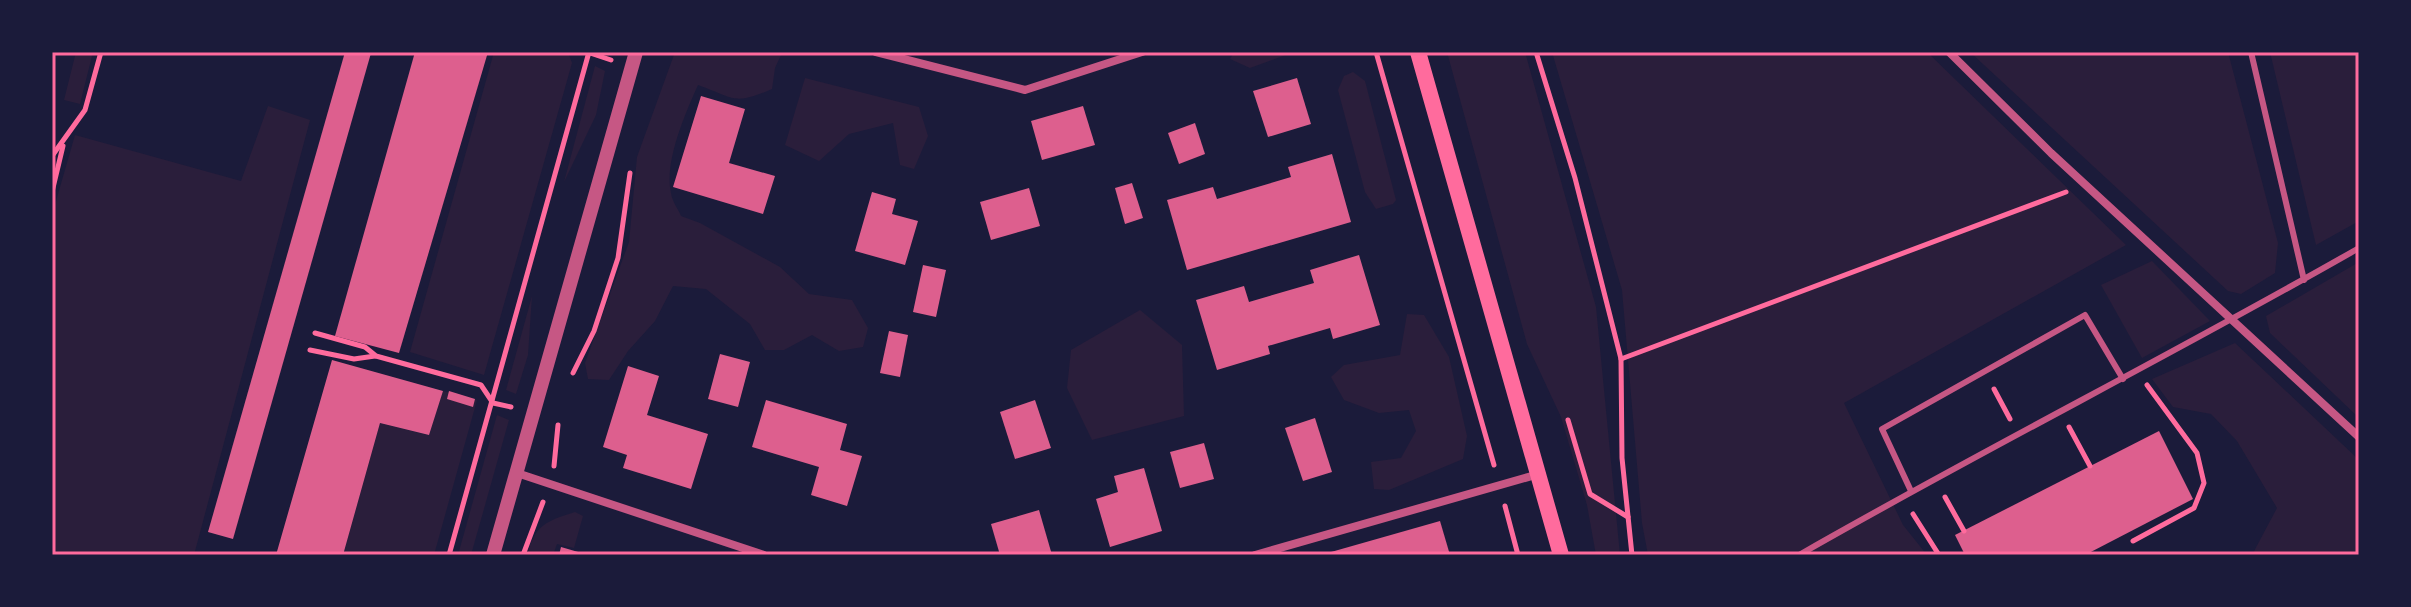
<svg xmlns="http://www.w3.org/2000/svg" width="2411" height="607" font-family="Helvetica,sans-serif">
  <rect width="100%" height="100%" fill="#1b1b3a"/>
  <g fill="#2a1e3b">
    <polygon points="76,52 93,52 80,104 64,100"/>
    <polygon points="494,52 568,52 572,63 484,375 410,352"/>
    <path d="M675,52H771L781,55L775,68L772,89C733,106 735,98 698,85C685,114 664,162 671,193C672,201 678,209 681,216L700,223L780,267L809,294L852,300L868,328L863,347L839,351L812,335L784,350H765L750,324L706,289L673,286L655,321L628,351L609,380L588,379L585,363L629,242L637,157Z"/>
    <polygon points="1234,52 1294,52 1250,68 1230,59"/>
    <polygon points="1447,52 1525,52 1596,307 1620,555 1596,555 1587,505 1561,417 1527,344"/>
    <polygon points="1552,52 1927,52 2126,245 1844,403 1903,525 1927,555 1648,555 1642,523 1622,290"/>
    <polygon points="1970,52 2228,52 2278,243 2275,273 2241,294 2228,291"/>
    <polygon points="2270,52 2359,52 2359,221 2316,245"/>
    <polygon points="595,66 605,71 596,115 564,182"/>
    <polygon points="1353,72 1365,81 1396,200 1393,204 1376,209 1365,192 1338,90 1344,76"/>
    <polygon points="805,78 919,107 928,136 914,169 900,165 893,123 849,134 819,161 785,145"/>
    <polygon points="268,106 310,120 194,555 52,555 52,215 75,135 241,181"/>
    <polygon points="2152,261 2210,321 2142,358 2101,285"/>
    <polygon points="2359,262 2359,415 2356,415 2270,333 2266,316"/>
    <polygon points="532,296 528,355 516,394 506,390"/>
    <polygon points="1140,310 1182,345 1184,416 1092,440 1067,388 1071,350"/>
    <polygon points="1407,314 1424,315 1449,357 1467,436 1463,459 1389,490 1374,489 1371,462 1401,458 1416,431 1409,410 1379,413 1344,400 1331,377 1344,365 1400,355"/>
    <polygon points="2235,343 2359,460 2359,555 2252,555 2277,508 2237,441 2211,414 2173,407 2152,379"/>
    <polygon points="443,391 477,400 434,555 343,555 380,423 428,435"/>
    <polygon points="497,415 509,420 471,555 458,555"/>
    <path d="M575,512L583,516L574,548L557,544L553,555H527C535,525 546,521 575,512Z"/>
  </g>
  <g fill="#dd5f8e">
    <polygon points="345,52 371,53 233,539 208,532"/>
    <polygon points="415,52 488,52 399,353 335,336"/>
    <polygon points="1297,78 1311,124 1268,137 1253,91"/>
    <polygon points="701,96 745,109 729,163 775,176 763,214 673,187"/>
    <polygon points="1083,106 1095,145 1042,160 1031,121"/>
    <polygon points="1195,123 1205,154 1179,164 1168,133"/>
    <polygon points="1332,154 1351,222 1187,270 1167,200 1213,187 1217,199 1291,177 1288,167"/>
    <polygon points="1132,183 1143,218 1125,224 1115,188"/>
    <polygon points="1029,188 1040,226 991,240 980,202"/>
    <polygon points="872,192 896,199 892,214 918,221 905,265 855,251"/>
    <polygon points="1359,255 1380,325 1333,339 1330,328 1268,346 1270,354 1217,370 1196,300 1244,286 1249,302 1314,283 1310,270"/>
    <polygon points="923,265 946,270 936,317 913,312"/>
    <polygon points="889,331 908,335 900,377 880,373"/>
    <polygon points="720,354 750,362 738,407 708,399"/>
    <polygon points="332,360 443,391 429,435 380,423 343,555 276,555"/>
    <polygon points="628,366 659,376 647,415 708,434 691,489 623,468 627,455 603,447"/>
    <polygon points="449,391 475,399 473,407 447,399"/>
    <polygon points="766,400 847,424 840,450 862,456 847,506 811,495 819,467 752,447"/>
    <polygon points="1035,400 1051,448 1015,459 1000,412"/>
    <polygon points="1315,418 1332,472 1303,481 1285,428"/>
    <polygon points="2159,431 2193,499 2085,555 1965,555 1955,535"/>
    <polygon points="1204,443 1214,479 1180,488 1170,452"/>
    <polygon points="1144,468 1162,531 1110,547 1096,499 1118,492 1114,476"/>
    <polygon points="1039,510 1052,555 1000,555 991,524"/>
    <polygon points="1440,521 1450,555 1324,555 1324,554"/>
    <polygon points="561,547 585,554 585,555 559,555"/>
  </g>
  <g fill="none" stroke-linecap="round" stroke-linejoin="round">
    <g stroke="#ff6b9d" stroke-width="5">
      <polyline points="587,52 611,60"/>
      <polyline points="1376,52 1494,465"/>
      <polyline points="1536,52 1575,178 1621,359 1622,458 1632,555"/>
      <polyline points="52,156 85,110 101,52"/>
      <polyline points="52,192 63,146"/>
      <polyline points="315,333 365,347 376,356 481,385 493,403 511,407"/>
      <polyline points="310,350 354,359 375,356"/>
      <polyline points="1621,359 2066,192"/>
      <polyline points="573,373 594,331 618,258 630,173"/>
      <polyline points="1994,389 2010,419"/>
      <polyline points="1568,420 1590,494 1628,517"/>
      <polyline points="2069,427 2090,466"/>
      <polyline points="554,466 558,425"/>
      <polyline points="1945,497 1964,531"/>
      <polyline points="1505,506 1518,555"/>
      <polyline points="1913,514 1939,555"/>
      <polyline points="2133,541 2194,508 2204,483 2197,453 2147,385"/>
      <polyline points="449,555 589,52"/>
      <polyline points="523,555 543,502"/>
    </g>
    <g stroke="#c65784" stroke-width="6">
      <polyline points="2251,52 2304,280"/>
      <polyline points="1911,491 1882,429 2085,315 2123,379"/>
      <path d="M1799,555C1984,449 2174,354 2359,248"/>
    </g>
    <g stroke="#c65784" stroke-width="8">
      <polyline points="876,52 1025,90 1142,52"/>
      <polyline points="1949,52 2051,153 2359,437"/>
      <polyline points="517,473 764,555"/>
      <polyline points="1255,555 1539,474"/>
    </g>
    <polyline stroke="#c65784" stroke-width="14" points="493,555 636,52"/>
    <polyline stroke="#ff6b9d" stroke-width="16" points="1418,52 1561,555"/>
  </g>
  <rect width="2411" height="607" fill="none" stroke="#1b1b3a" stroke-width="108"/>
  <rect x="54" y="54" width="2303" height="499" fill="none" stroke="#ff6b9d" stroke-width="3"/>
</svg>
